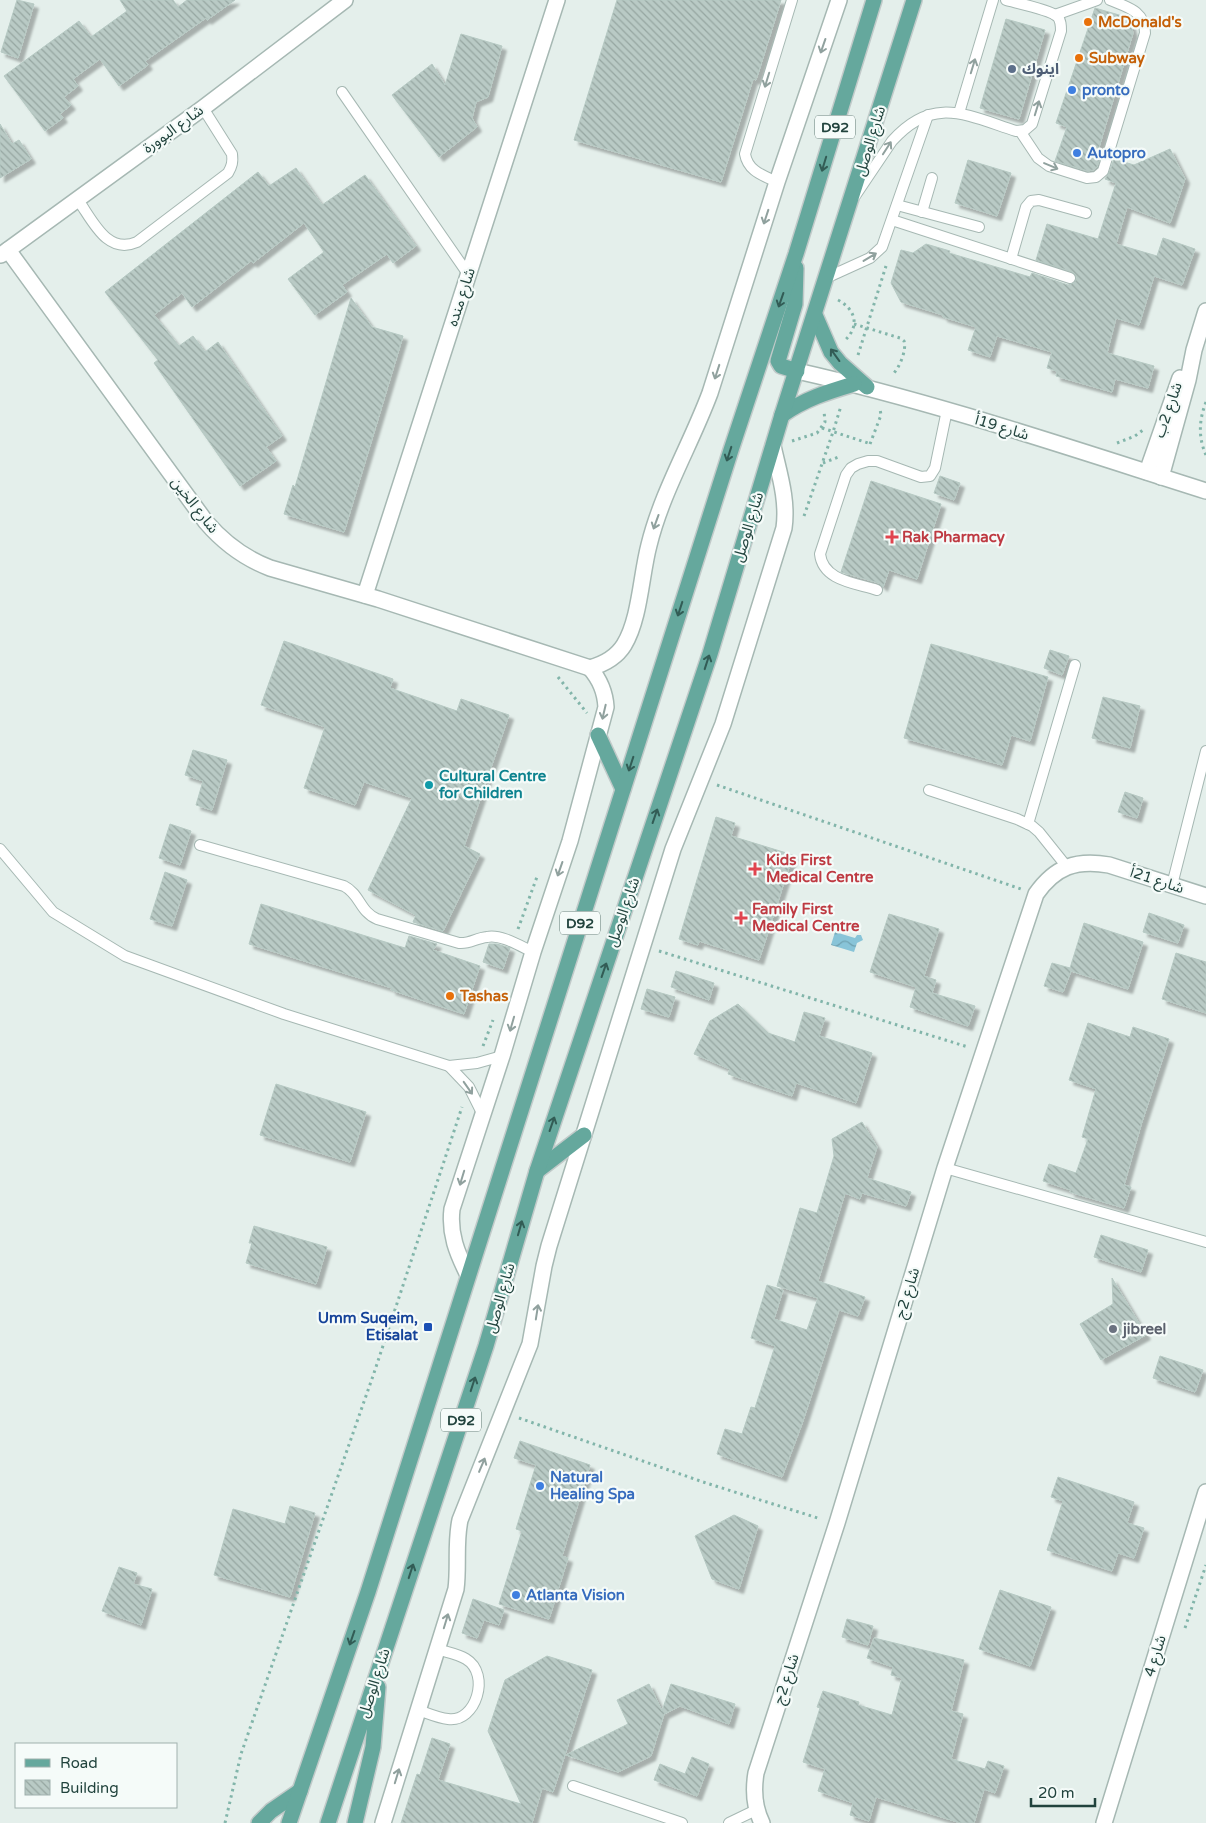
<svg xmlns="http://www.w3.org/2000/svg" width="1206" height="1823" font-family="'Varela Round','Noto Sans Arabic',sans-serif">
  <defs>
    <pattern id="water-waves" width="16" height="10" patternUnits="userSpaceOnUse" patternTransform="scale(1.25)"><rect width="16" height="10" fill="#88c4d8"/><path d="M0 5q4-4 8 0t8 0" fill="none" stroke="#6fa1b0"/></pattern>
    <pattern id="building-back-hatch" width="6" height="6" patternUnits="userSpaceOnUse" patternTransform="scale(1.25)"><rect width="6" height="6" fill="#b9cac5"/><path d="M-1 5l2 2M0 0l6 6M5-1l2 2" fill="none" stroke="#96a6a1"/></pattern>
    <filter id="shadow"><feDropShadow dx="4.5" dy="4.5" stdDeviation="1" flood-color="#0004"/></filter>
  </defs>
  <rect width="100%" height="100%" fill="#e4efeb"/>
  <polygon fill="url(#water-waves)" points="835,932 855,938 857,935 861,935 863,940 857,943 854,952 831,945"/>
  <g fill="url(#building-back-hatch)" stroke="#b6c9c3" filter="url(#shadow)">
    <polygon points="17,0 34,4 18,58 1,52"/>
    <polygon points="120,0 173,0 178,7 187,0 235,0 207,20 206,18 145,61 148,65 119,86 100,59 73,79 78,86 64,97 71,105 60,114 63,118 45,131 4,76 79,21 91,37 127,11"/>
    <polygon points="617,0 781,0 756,80 753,79 721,182 574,140"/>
    <polygon points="1095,8 1126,17 1130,22 1133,33 1097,154 1101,155 1097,167 1093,170 1088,171 1055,161 1067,127 1056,123"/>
    <polygon points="1006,19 1045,30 1019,119 980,108"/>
    <polygon points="461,34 502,46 488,97 476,102 472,118 477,127 439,157 392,95 432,64 445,85"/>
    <polygon points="0,124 12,144 19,140 31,159 0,178"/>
    <polygon points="1170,149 1185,179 1170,223 1127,207 1116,244 1157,256 1163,238 1195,249 1182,285 1154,276 1139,325 1116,318 1107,353 1154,366 1148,388 1115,379 1112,392 1056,376 1057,371 1047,368 1052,352 997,336 990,357 968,350 976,327 943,317 943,315 901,302 891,283 901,250 913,253 926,244 950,251 949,253 1030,277 1032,273 1068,285 1074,283 1077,277 1073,272 1036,260 1047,224 1098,239 1116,183 1105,179 1109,173 1114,159 1134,165"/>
    <polygon points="968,160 1011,173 997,216 955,203"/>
    <polygon points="296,168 322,205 365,175 416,246 393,263 387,254 342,285 347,292 315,315 288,279 324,252 304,223 253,263 251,261 192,307 182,293 154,315 179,346 193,336 205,352 218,342 282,436 266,447 276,461 240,486 154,363 158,360 105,292 258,172 269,186"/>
    <polygon points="351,298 372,327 403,336 344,532 284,514 293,485 295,487"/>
    <polygon points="940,476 960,483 954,500 934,493"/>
    <polygon points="871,481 941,504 917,579 889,570 883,587 879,583 841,572"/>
    <polygon points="284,641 393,679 390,688 457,711 461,699 509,715 464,846 480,854 443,931 413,922 416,915 368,890 412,798 364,782 355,805 304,788 325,727 261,705"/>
    <polygon points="931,644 1048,677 1030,741 1011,735 1002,765 904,738"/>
    <polygon points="1050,650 1069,656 1062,675 1044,668"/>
    <polygon points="1103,697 1140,706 1130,748 1092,738"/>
    <polygon points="193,750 227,760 212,810 196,805 203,781 185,775"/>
    <polygon points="1125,792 1143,798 1137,818 1118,812"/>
    <polygon points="716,817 735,823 731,836 793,855 759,960 699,941 698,945 679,939"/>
    <polygon points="170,824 191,831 180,865 159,858"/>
    <polygon points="165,872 187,880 172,926 150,919"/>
    <polygon points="261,904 405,948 409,936 437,944 433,950 480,966 464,1014 391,990 392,988 249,944"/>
    <polygon points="1149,913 1184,925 1178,943 1143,932"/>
    <polygon points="889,914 939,929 924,976 936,980 932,993 975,1006 968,1026 910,1007 916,987 870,972"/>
    <polygon points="1084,923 1143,942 1128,989 1071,971 1063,992 1044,986 1052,963 1070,968"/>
    <polygon points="489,944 497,944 510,948 503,969 483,962"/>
    <polygon points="1176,953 1206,962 1206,1013 1162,999"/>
    <polygon points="676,971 714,983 709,1000 671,987"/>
    <polygon points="647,989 675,997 669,1017 641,1009"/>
    <polygon points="738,1004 768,1033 795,1042 804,1012 825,1018 819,1036 872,1053 856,1103 796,1083 792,1096 728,1074 730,1069 694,1054 710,1021"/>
    <polygon points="1088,1023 1130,1037 1133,1027 1169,1039 1141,1125 1124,1185 1131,1187 1124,1208 1070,1192 1071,1190 1043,1181 1049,1164 1076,1173 1088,1139 1082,1137 1096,1089 1069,1080"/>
    <polygon points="276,1084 366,1112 350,1162 260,1135"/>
    <polygon points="862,1122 877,1147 867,1178 911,1192 906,1206 862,1193 860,1199 845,1193 818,1281 865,1297 858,1316 839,1310 803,1421 782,1477 717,1454 725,1429 742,1434 751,1407 755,1408 775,1346 751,1338 767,1285 783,1290 774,1319 807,1330 818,1298 777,1286 800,1208 817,1213 834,1156 832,1139"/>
    <polygon points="254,1226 327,1247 316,1284 246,1263 252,1243 249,1243"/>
    <polygon points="1101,1235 1148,1250 1141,1272 1094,1257"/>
    <polygon points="1112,1278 1146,1335 1101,1360 1080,1324 1113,1304"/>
    <polygon points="1160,1356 1203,1370 1195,1392 1153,1378"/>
    <polygon points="520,1441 590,1465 562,1556 568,1558 549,1619 499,1604 522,1531 516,1529 536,1465 514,1458"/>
    <polygon points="1058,1477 1134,1502 1127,1523 1144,1528 1134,1558 1118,1553 1112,1571 1047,1550 1063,1501 1051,1497"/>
    <polygon points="290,1506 315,1513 290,1597 214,1575 233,1509 285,1524"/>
    <polygon points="734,1515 758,1526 739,1589 712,1579 695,1536"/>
    <polygon points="119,1567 137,1573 133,1584 152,1589 141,1625 102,1611"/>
    <polygon points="1000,1590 1051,1607 1030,1666 979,1649"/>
    <polygon points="473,1599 504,1610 499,1625 484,1620 477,1638 462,1633"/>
    <polygon points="847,1619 873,1626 868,1645 842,1637"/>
    <polygon points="874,1638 964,1660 951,1711 963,1714 951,1759 985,1769 988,1761 1004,1766 995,1793 984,1789 974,1823 961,1823 876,1797 869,1821 850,1815 853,1803 818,1791 825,1769 803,1762 820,1708 817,1707 823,1691 859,1702 858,1705 892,1715 902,1678 891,1675 893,1667 867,1658"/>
    <polygon points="547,1656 592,1670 553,1792 542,1788 532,1823 401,1823 417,1774 420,1775 432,1738 450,1744 438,1780 521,1804 488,1731 505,1680"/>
    <polygon points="649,1684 662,1711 671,1684 735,1704 729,1724 680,1706 664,1714 651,1756 618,1772 566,1755 628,1724 617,1700"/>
    <polygon points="692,1757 709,1764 697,1796 654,1780 660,1764 685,1774"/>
  </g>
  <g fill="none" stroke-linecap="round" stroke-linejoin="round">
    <g stroke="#a6b8b3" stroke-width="12">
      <g id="service">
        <polyline points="1055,15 1097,0"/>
        <polyline points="342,92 468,274"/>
        <polyline points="959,113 993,0"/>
        <path d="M1020,131L1038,158L1049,166L1087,178L1096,177L1103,171L1145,33C1145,11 1127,7 1110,0"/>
        <path d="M777,182C762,175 748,171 745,154L792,0"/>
        <path d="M855,196L892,141C933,95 966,115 1016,131L1025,130L1032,124L1061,31C1061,26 1061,20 1057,16C1050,10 1017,3 1006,0"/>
        <path d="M78,200C93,221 107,255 137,242L228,173C232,166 233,162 232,154L203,108"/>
        <polyline points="897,205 979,227"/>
        <polyline points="922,212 932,178"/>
        <polyline points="892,220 1070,278"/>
        <polyline points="1011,259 1026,207 1031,201 1039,200 1086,213"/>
        <polyline points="826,278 870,258 882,247 928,115"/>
        <path d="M877,590C856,583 823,581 820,554L846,475L851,468L858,464L868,461H877L921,477L930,476L935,468L947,410"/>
        <polyline points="929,790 1017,819 1032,826 1039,832 1067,867"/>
        <polyline points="1028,824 1075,665"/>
        <path d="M200,845L344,886C360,894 360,912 377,919L459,943C470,944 476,938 487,937C501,934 520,946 533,952"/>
        <polyline points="0,849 53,912 125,956 284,1014 449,1066 477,1063 502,1056"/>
        <polyline points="1172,885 1206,751"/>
        <polyline points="449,1066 469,1087 482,1113"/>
        <polyline points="945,1168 1206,1242"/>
        <path d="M418,1710C427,1713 438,1718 448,1719C476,1723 491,1674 466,1659C458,1654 446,1652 437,1649"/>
        <polyline points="573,1786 682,1823"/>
        <polyline points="729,1823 756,1810"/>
      </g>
    </g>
    <g stroke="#a6b8b3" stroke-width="18">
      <g id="minor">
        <path d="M8,250L206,522C224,543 244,558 270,568L378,599L590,668"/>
        <polyline points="1,255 203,108 345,0"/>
        <path d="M797,371C935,402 1070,448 1206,491"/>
        <polyline points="1147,472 1180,378"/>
        <polyline points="1161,477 1188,380 1194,350 1206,311"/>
        <polyline points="365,595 557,0"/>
        <path d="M590,668C604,664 616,658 624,645C640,619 641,575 649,545C662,492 691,444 710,393L777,182L839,0"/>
        <path d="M468,1275C457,1253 449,1234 452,1209L502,1056L533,952L570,841L606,707C605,691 600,680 590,668"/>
        <path d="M383,1823L456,1589C459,1566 455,1543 460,1520L530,1344L544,1266L549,1246L673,849L723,724L784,528C788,500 779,473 773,446"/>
        <path d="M762,1823C754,1807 753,1791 756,1773L837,1523L945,1168L1036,894C1055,867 1076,859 1109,865L1206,896"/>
        <polyline points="1104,1823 1206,1492"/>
      </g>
    </g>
    <g stroke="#c1cac9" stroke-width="18">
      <g id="primary">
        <polyline points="796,268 795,304 778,361 781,366 797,371"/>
        <polyline points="815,315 831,352 840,363 867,387"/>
        <path d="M782,415C805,399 827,392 854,384"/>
        <polyline points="598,735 623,789"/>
        <polyline points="537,1171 584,1135"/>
        <polyline points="259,1823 271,1811 300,1791"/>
        <polyline points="289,1823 368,1592 731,450 796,254 874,0"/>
        <polyline points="328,1823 486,1346 537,1171 710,654 782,415 914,0"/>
        <polyline points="355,1823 373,1747 378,1687"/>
      </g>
    </g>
    <g stroke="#82b5aa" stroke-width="3" stroke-dasharray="2.5 4" stroke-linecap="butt">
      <path d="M838,300C855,309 861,326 844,341"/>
      <path d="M854,324L900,338L904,341C907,350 899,369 892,375"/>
      <polyline points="858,355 886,266"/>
      <path d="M1206,402C1199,420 1198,437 1206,455"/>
      <polyline points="822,428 871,444"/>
      <polyline points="792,441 817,433 825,422 824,411"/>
      <polyline points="1117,443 1135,436 1143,430"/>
      <polyline points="870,444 881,415 880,409"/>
      <polyline points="823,463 841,456"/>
      <polyline points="804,516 833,432 841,406"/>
      <polyline points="558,677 587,713"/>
      <polyline points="717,785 1021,889"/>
      <polyline points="518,929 538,874"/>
      <polyline points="659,951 968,1047"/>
      <polyline points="483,1046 493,1020"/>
      <polyline points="519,1418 706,1483 821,1519"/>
      <polyline points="1185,1628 1206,1565"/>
      <polyline points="225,1823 241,1754 374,1373 462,1107"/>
    </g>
    <use href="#service" stroke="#fff" stroke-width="10"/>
    <use href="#minor" stroke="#fff" stroke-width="15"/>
    <use href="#primary" stroke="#65a89d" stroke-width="15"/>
  </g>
  <defs><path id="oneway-shaft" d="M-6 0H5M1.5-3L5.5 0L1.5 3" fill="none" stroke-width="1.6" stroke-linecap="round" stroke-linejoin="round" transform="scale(1.25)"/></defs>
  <g stroke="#90a19e">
    <use href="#oneway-shaft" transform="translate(823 46) rotate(109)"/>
    <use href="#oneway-shaft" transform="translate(973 66) rotate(-73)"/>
    <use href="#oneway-shaft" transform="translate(767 80) rotate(107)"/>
    <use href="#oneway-shaft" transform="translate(1037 108) rotate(-73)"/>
    <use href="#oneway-shaft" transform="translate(887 148) rotate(-57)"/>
    <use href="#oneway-shaft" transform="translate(1051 166) rotate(23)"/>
    <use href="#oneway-shaft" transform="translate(766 217) rotate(108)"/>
    <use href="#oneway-shaft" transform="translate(870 257) rotate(-31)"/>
    <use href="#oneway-shaft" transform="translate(717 372) rotate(108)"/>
    <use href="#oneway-shaft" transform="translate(656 522) rotate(110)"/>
    <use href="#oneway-shaft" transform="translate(604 712) rotate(103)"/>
    <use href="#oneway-shaft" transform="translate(560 869) rotate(109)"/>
    <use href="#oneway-shaft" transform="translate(512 1024) rotate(106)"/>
    <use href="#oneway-shaft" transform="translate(468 1088) rotate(55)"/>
    <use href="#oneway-shaft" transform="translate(462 1178) rotate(107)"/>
    <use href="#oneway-shaft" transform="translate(537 1312) rotate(-81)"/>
    <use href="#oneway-shaft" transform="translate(482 1465) rotate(-67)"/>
    <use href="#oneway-shaft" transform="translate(446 1621) rotate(-73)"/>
    <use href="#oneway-shaft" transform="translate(397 1776) rotate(-73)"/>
  </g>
  <g stroke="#325c55">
    <use href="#oneway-shaft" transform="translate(824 164) rotate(107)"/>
    <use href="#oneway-shaft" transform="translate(781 300) rotate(109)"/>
    <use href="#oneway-shaft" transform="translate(835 355) rotate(-126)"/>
    <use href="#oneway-shaft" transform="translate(729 454) rotate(108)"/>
    <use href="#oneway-shaft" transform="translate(680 609) rotate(108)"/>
    <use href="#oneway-shaft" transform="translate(707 662) rotate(-72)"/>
    <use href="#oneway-shaft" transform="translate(631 764) rotate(108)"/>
    <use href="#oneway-shaft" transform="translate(655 816) rotate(-71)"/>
    <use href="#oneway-shaft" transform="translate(604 970) rotate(-71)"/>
    <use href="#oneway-shaft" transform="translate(552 1124) rotate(-71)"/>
    <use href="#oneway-shaft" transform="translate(520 1228) rotate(-74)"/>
    <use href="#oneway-shaft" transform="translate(473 1384) rotate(-72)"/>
    <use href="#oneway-shaft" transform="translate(411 1571) rotate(-72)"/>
    <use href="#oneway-shaft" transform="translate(352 1638) rotate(109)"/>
  </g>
  <g fill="#e8710a" stroke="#f5fbf9" stroke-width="2">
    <circle cx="1088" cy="22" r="5"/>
    <circle cx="1079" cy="58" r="5"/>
    <circle cx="450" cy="996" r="5"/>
  </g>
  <circle fill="#5c6f8a" stroke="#f5fbf9" stroke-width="2" cx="1012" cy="69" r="5"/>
  <g fill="#3f7fe0" stroke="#f5fbf9" stroke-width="2">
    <circle cx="1072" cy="90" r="5"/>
    <circle cx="1077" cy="153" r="5"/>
    <circle cx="540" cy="1486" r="5"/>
    <circle cx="516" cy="1595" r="5"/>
  </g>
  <g fill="#e0444e" stroke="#f5fbf9" stroke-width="2">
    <path d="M889.5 529.5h5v5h5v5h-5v5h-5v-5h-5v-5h5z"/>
    <path d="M752.5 861.5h5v5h5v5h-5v5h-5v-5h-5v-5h5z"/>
    <path d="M738.5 910.5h5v5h5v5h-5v5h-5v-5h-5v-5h5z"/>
  </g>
  <circle fill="#0f9aa8" stroke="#f5fbf9" stroke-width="2" cx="429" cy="785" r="5"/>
  <rect fill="#1a4fb4" stroke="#f5fbf9" stroke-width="2" x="423" y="1322" width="10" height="10" rx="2.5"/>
  <circle fill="#6b7280" stroke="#f5fbf9" stroke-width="2" cx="1113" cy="1329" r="5"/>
  <g text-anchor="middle" stroke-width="4.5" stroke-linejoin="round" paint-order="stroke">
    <g fill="#f5fbf9" stroke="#617a75" stroke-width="1">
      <rect x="815" y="115.5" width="40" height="23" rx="4"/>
      <rect x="560" y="911.5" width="40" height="23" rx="4"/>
      <rect x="441" y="1408.5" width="40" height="23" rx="4"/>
    </g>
    <g font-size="14" font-weight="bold" fill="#21433d">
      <text x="835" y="132">D92</text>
      <text x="580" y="928">D92</text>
      <text x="461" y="1425">D92</text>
    </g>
    <g font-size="15" font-weight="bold" fill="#c56008" stroke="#f5fbf9" text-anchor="start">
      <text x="1098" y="27">McDonald's</text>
      <text x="1089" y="63">Subway</text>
      <text x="460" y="1001">Tashas</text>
    </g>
    <g font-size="15" font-weight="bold" fill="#4e5e75" stroke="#f5fbf9" text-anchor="start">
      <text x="1022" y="74">اينوك</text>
    </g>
    <g font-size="15" font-weight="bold" fill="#366cbe" stroke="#f5fbf9" text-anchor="start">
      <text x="1082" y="95">pronto</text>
      <text x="1087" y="158">Autopro</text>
      <text x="550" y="1482">Natural<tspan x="550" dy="17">Healing Spa</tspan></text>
      <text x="526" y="1600">Atlanta Vision</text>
    </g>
    <g font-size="15" fill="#21433d" stroke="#f5fbf9">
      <text transform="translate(173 129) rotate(-36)" y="5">شارع البوورة</text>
      <text transform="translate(870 141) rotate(-73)" y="5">شارع الوصل</text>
      <text transform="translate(461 297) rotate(-72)" y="5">شارع منده</text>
      <text transform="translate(1168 410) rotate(-71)" y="5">شارع 2ب</text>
      <text transform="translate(1002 427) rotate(17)" y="5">شارع 19أ</text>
      <text transform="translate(195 505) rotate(52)" y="5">شارع الخين</text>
      <text transform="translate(748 527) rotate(-73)" y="5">شارع الوصل</text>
      <text transform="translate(1157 880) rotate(18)" y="5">شارع 21أ</text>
      <text transform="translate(623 912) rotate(-71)" y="5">شارع الوصل</text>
      <text transform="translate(907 1293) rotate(-73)" y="5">شارع 2ج</text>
      <text transform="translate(500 1298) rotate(-74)" y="5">شارع الوصل</text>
      <text transform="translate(1155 1656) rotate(-73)" y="5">شارع 4</text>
      <text transform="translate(786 1679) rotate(-72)" y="5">شارع 2ج</text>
      <text transform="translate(374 1683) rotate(-72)" y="5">شارع الوصل</text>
    </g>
    <g font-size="15" font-weight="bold" fill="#be3a42" stroke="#f5fbf9" text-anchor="start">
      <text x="902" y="542">Rak Pharmacy</text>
      <text x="766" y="865">Kids First<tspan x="766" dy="17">Medical Centre</tspan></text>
      <text x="752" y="914">Family First<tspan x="752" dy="17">Medical Centre</tspan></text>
    </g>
    <g font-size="15" font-weight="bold" fill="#0d838f" stroke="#f5fbf9" text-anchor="start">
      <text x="439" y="781">Cultural Centre<tspan x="439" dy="17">for Children</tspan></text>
    </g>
    <g font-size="15" font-weight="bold" fill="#164399" stroke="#f5fbf9" text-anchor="end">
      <text x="418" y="1323">Umm Suqeim,<tspan x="418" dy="17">Etisalat</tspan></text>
    </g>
    <g font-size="15" font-weight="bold" fill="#5b616d" stroke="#f5fbf9" text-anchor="start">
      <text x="1123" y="1334">jibreel</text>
    </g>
  </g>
  <rect x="15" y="1743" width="162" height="65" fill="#f5fbf9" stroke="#a0b1ae"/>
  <rect x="25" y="1759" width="25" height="8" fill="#65a89d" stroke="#a0b1ae"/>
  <text x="60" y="1768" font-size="15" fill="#21433d">Road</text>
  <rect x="25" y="1780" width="25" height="15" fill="url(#building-back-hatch)" stroke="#a0b1ae"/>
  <text x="60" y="1793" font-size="15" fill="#21433d">Building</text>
  <path d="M1031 1798v8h64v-8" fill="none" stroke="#21433d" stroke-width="2.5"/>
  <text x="1038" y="1798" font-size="15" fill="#21433d" stroke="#f5fbf9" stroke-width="4" paint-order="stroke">20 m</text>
</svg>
